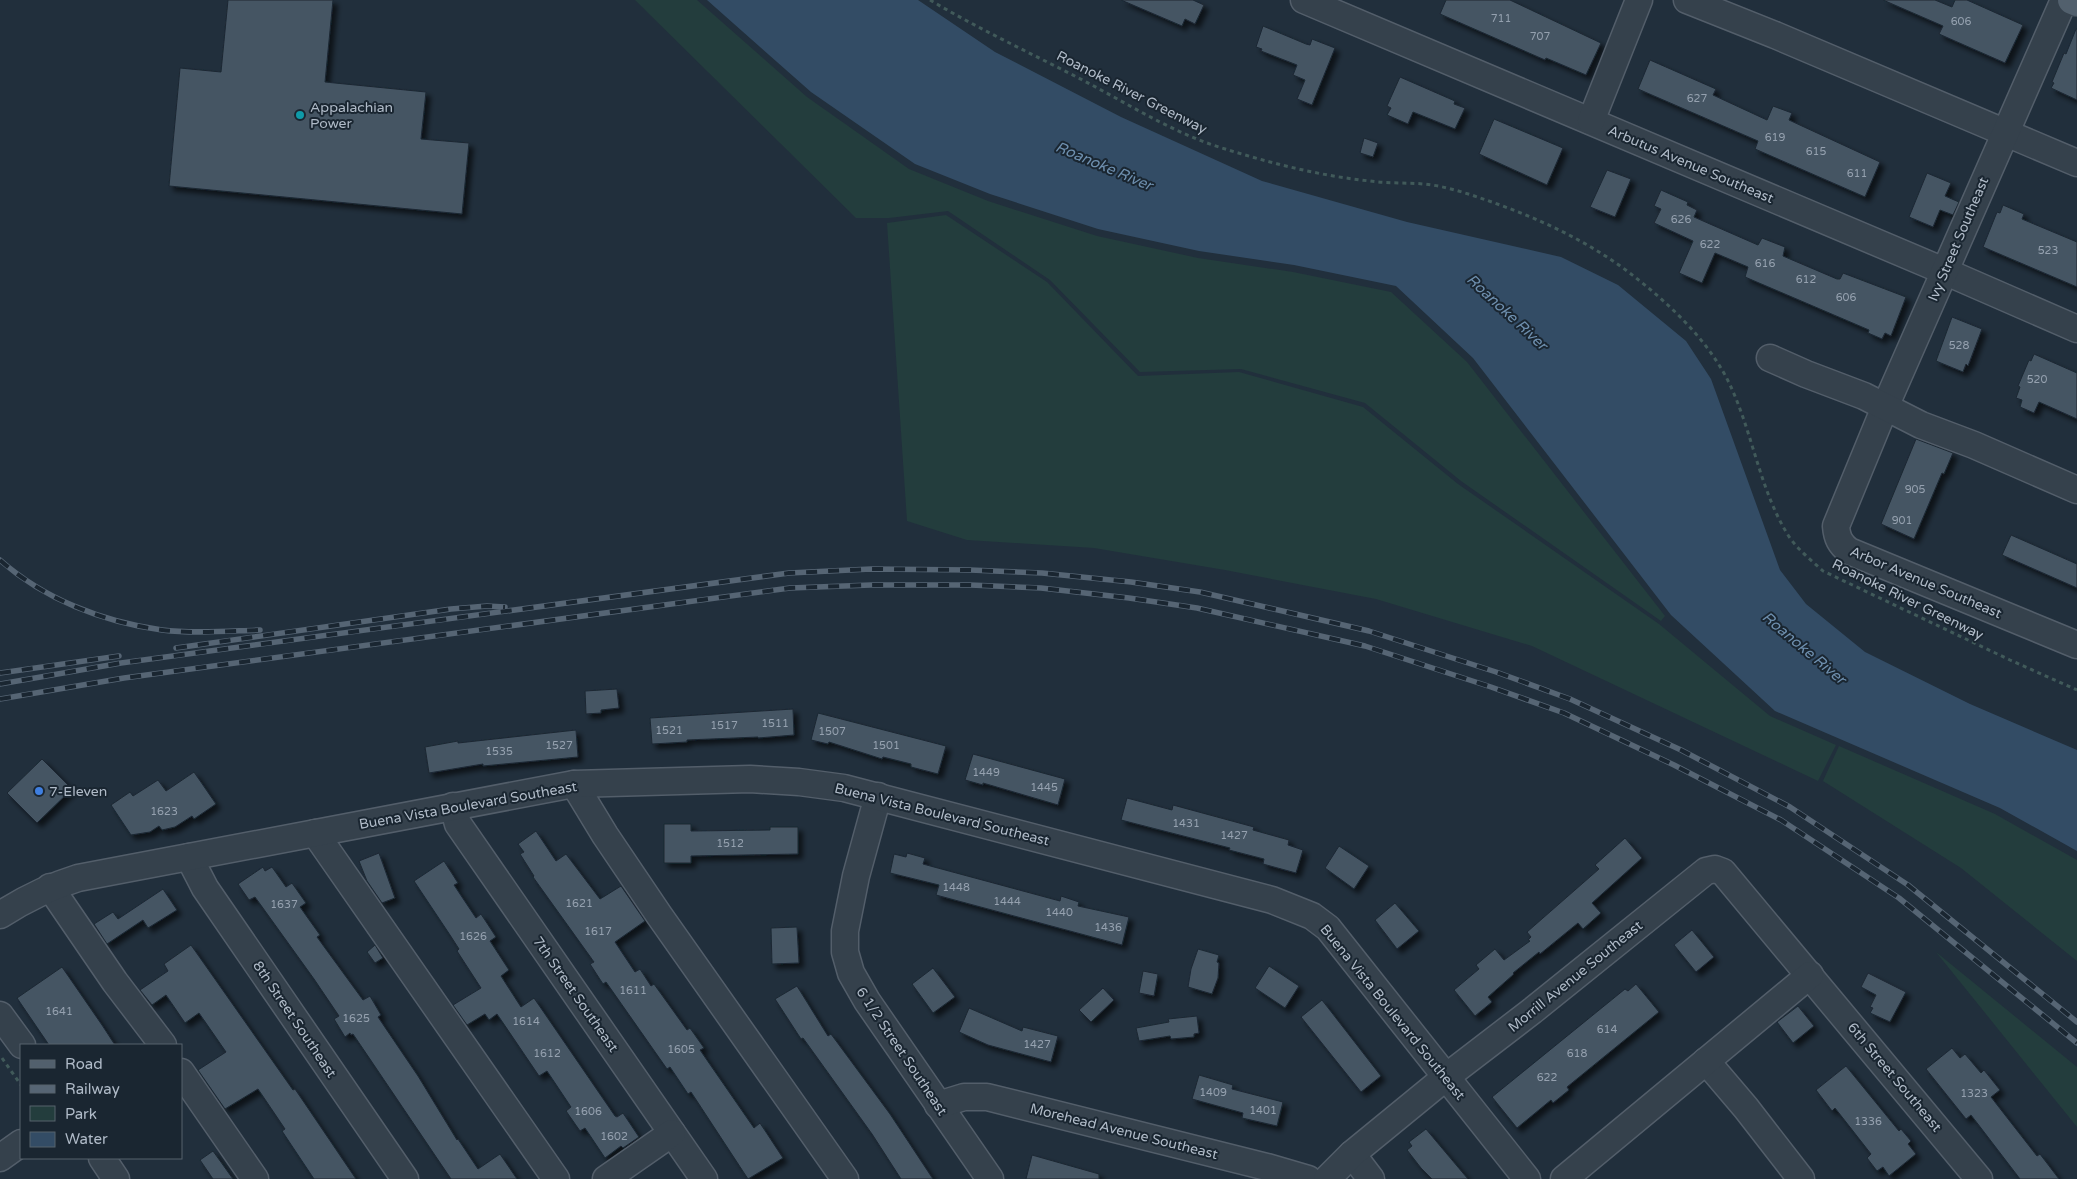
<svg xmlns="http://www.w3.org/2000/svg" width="2077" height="1179" font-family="'Varela Round',sans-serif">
  <defs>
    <filter id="shadow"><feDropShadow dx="4.5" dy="4.5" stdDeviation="2.5" flood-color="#0009"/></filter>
  </defs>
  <rect width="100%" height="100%" fill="#212f3c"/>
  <g fill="#233d3d">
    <polygon points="635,0 697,0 807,97 909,169 988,201 1097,236 1198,258 1293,272 1391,292 1467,362 1665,616 1661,621 1461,481 1365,403 1241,369 1140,372 1050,280 948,211 889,218 856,218"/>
    <polygon points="946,215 1047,282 1138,376 1239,372 1363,407 1458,484 1659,624 1770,716 1836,745 1818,781 1532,646 1376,599 1225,570 1094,548 967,540 907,521 887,223"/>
    <polygon points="1839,746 1995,814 2077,860 2077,961 1961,868 1823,781"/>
    <polygon points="1936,952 2077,1067 2077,1127"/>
  </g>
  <polygon fill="#334c65" points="707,0 918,0 995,52 1121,117 1262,181 1407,222 1561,257 1618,285 1686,341 1711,379 1780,570 1806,604 1865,652 1970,704 2077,750 2077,851 2000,808 1775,711 1671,615 1473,358 1396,286 1294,265 1199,251 1098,229 990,194 915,164 811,92"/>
  <g fill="#445463" stroke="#1c2833" filter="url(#shadow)">
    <polygon points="228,0 333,0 325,82 426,92 421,139 469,143 462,214 169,186 180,68 221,72"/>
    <polygon points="1121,0 1193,0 1204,5 1195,24 1185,19 1182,26"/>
    <polygon points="1446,0 1510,0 1601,43 1586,75 1546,58 1545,60 1440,14"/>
    <polygon points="1883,0 1935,0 1952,7 1955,0 1967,0 2023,25 2005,63 1939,34 1943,26"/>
    <polygon points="1263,26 1306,44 1310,45 1312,39 1335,48 1312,105 1297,99 1305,80 1293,75 1297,65 1261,51 1262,49 1256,47"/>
    <polygon points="2076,29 2077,29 2077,100 2051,88 2054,83 2052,82 2064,53 2066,54"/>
    <polygon points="1650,60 1716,89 1713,95 1767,120 1773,106 1792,113 1789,120 1880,162 1865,197 1755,149 1758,141 1638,89"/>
    <polygon points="1400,77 1455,101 1454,104 1465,108 1455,129 1413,112 1408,124 1387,115 1391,108 1387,106"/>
    <polygon points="1494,119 1563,148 1547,185 1479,154"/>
    <polygon points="1364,138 1378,143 1373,157 1360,153"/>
    <polygon points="1607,170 1631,179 1615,217 1590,207"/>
    <polygon points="1927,173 1951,183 1945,196 1959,202 1953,215 1940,210 1933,227 1909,217"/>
    <polygon points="1661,190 1688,202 1687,205 1697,210 1694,217 1758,245 1762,238 1785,247 1783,256 1837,279 1840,279 1843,273 1906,297 1891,336 1885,333 1882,339 1868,333 1869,330 1745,277 1748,267 1715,253 1702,283 1679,273 1693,241 1654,223 1661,209 1654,206"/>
    <polygon points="2003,205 2024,214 2022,219 2077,242 2077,287 1983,247 1997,212 2000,213"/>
    <polygon points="1952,317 1982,329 1968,366 1966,364 1963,372 1936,361"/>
    <polygon points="2034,354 2077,373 2077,419 2039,402 2034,413 2020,407 2022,400 2016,398 2020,387 2018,386 2029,360 2031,361"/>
    <polygon points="1916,439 1953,453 1944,474 1942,473 1914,539 1881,524"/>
    <polygon points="2011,535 2077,564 2077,588 2002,555"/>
    <polygon points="617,689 619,708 601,710 601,713 586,714 585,691"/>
    <polygon points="793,709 794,735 758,738 758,737 687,740 687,742 652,744 650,718"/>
    <polygon points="818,713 946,746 938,774 911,767 911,764 883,757 882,759 829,742 828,744 811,740"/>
    <polygon points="576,730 578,757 483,766 483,764 429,773 425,747 458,741 458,743"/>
    <polygon points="973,754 1065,779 1058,805 983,783 983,785 965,780"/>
    <polygon points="42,759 72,789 37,823 7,793"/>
    <polygon points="194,772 216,804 194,819 192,816 175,827 162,830 159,826 150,832 131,835 111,805 130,792 133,796 158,780 166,791"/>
    <polygon points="1127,798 1172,810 1173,805 1254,827 1253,830 1289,840 1288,845 1303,850 1296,873 1263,864 1264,859 1229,850 1230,848 1121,820"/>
    <polygon points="664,824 691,824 691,831 770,830 770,827 798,827 798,854 691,856 691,863 664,863"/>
    <polygon points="536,831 556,861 566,854 600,899 621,886 645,921 615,942 635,972 640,969 651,986 654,984 687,1030 690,1028 704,1048 700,1050 754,1128 760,1123 783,1158 748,1179 691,1092 688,1094 670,1067 667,1069 606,982 603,984 590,964 594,962 533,877 534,876 520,854 524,852 518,844"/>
    <polygon points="1625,838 1642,858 1592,903 1601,913 1583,929 1578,923 1540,954 1539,952 1513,973 1514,974 1488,997 1492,1002 1475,1016 1454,990 1479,969 1476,965 1495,949 1504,960 1530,941 1528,940 1531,937 1527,932 1599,869 1595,865"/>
    <polygon points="1339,846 1369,866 1354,889 1325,868"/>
    <polygon points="379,853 395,898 382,903 367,881 359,861"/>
    <polygon points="907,853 925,858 923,864 1060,901 1061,896 1079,902 1078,906 1129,917 1122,945 936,895 939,885 890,873 894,854 906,857"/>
    <polygon points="444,861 458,883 454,885 476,918 481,914 496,937 490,941 509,970 501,976 521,1007 534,998 615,1116 617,1117 623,1113 639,1137 623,1148 621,1146 605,1158 585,1128 580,1131 566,1111 571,1107 547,1071 539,1076 497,1014 489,1020 485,1014 467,1025 453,1005 481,988 457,951 459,949 450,935 414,881"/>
    <polygon points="263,867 265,871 272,867 286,887 292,883 306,903 300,907 320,935 317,937 363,1000 370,996 381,1015 378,1017 418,1076 457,1140 458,1139 478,1169 500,1154 517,1179 451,1179 353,1034 351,1035 350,1033 345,1037 334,1019 339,1016 314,979 255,897 249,900 238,884"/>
    <polygon points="163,889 177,910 148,928 143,920 107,944 94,924 113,912 118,919"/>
    <polygon points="1395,903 1419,931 1397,949 1375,920"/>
    <polygon points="797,927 799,963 772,964 771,928"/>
    <polygon points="1692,930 1714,957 1696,972 1674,945"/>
    <polygon points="191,945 293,1090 295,1089 356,1179 314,1179 282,1131 285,1129 258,1089 225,1109 198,1070 226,1052 199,1013 185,1023 166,995 152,1005 140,990 168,971 164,964"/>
    <polygon points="375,945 383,958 375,963 367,952"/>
    <polygon points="1198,949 1219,955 1217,962 1219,963 1218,978 1212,994 1188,987 1191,969"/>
    <polygon points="1269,966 1299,986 1285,1008 1255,988"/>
    <polygon points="62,967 102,1025 115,1045 49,1045 17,998"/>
    <polygon points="933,968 955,997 933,1013 912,984"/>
    <polygon points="1143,971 1158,974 1154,996 1139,993"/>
    <polygon points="1868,973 1906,992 1890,1022 1870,1013 1873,1008 1870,1007 1876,995 1861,987"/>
    <polygon points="1636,984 1659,1012 1567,1087 1569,1090 1553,1103 1551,1100 1517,1128 1492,1097 1625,989 1628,991"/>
    <polygon points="797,986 828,1036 831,1034 890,1114 933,1179 901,1179 872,1134 803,1038 801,1039 775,999"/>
    <polygon points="1103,988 1114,1000 1091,1022 1079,1010"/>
    <polygon points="1322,1000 1381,1076 1361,1092 1301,1017"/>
    <polygon points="1798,1006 1814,1026 1793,1043 1777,1022"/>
    <polygon points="969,1008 1022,1031 1023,1027 1058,1036 1051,1062 988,1045 959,1032"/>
    <polygon points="1197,1016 1199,1033 1194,1034 1194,1037 1171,1039 1170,1036 1139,1041 1136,1028 1169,1022 1168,1019"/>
    <polygon points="1952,1048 1960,1058 1965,1054 1981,1073 1984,1070 2000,1090 1991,1097 2037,1156 2040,1154 2059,1179 2020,1179 1971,1115 1966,1119 1926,1069"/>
    <polygon points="1846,1066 1899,1131 1901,1129 1911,1141 1908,1144 1916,1154 1889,1176 1883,1167 1877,1171 1867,1158 1871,1154 1835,1108 1832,1111 1816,1090"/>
    <polygon points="1199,1075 1233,1085 1232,1089 1283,1102 1277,1126 1242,1118 1243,1113 1192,1099"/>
    <polygon points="1426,1129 1436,1141 1468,1179 1432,1179 1421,1168 1407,1150 1412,1146 1409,1142"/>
    <polygon points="213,1151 233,1179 213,1179 200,1160"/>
    <polygon points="1032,1155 1099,1174 1099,1179 1026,1179"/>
  </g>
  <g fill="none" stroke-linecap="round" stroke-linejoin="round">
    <g stroke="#535e6a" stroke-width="29">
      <g id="minor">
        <polyline points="1304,0 1944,271 2077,329"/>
        <polyline points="1687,0 1775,35 2077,163"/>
        <path d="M2064,0L1885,407L1836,526C1837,538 1840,544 1849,551L2077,645"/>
        <polyline points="1591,121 1639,0"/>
        <polyline points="1770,358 1806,374 1864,396 1921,425 1974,445 2077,490"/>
        <polyline points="574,784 605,835 659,915 845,1179"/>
        <polyline points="878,796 856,876 845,931 845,952 851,973 867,1001 990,1179"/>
        <polyline points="453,806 458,824 704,1179"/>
        <polyline points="315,833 556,1179"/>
        <polyline points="189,857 205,888 405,1179"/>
        <polyline points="50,887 115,982 163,1045"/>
        <path d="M0,915C25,899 49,887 78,878L574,784L750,779L799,782L844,788L1272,900L1312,916L1328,928L1527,1179"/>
        <polyline points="0,1015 22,1045"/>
        <polyline points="1706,1061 1746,1108 1801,1179"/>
        <polyline points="181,1072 255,1179"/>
        <polyline points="938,1105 964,1097 987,1097 1267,1167 1308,1179"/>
        <polyline points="1352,1154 1371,1179"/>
        <polyline points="0,1158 21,1143"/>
        <polyline points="102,1158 116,1179"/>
        <polyline points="606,1179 672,1133"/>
        <polyline points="1327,1179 1352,1154 1446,1077 1532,1011 1706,871 1715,869 1723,872 1979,1179"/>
        <polyline points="1564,1179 1810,975"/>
      </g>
    </g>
    <g stroke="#3e4a55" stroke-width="30">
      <polyline id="major" points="2072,0 2077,2"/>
    </g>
    <g stroke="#415a5a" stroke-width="3" stroke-dasharray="4 4" stroke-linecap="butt">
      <path d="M930,0C982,31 1037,56 1090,84C1133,107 1176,134 1222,148C1270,163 1320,176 1370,181C1391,184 1412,182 1432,185C1451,188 1469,194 1486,200C1538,218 1588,241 1631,274C1670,304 1711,343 1731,387C1753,435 1760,490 1788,535C1797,549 1811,560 1823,571L2010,660L2077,690"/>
      <polyline points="2,1058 21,1085"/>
    </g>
    <use href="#minor" stroke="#35414c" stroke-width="26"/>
    <use href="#major" stroke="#52606d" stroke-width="28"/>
    <g stroke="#566574" stroke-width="5.5">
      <g id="rail">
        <path d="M0,560C44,599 103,622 162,630C194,634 228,631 260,630"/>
        <polyline points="176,648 451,609 487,606 505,607"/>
        <polyline points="0,673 119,656"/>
        <polyline points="0,684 121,663 789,573 871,569 970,570 1042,573 1131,582 1200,592 1369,631 1496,672 1570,699 1681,750 1790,807 1908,885 2077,1022"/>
        <polyline points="0,699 124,678 790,588 871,585 970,585 1041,588 1129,598 1197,608 1365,646 1491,687 1564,713 1674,765 1781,820 1899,898 2077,1043"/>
      </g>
    </g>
    <use href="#rail" stroke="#1a2631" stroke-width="4" stroke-dasharray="11" stroke-linecap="butt"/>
  </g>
  <circle fill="#0f9aa8" stroke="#1a2631" stroke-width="2" cx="300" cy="115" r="5"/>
  <circle fill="#3f7fe0" stroke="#1a2631" stroke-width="2" cx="39" cy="791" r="5"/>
  <g text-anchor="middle" stroke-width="4" stroke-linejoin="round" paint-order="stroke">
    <g font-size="11" fill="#95a1af">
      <text x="1501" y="22">711</text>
      <text x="1961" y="25">606</text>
      <text x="1540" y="40">707</text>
      <text x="1697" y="102">627</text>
      <text x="1775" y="141">619</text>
      <text x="1816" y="155">615</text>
      <text x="1857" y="177">611</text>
      <text x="1681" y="223">626</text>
      <text x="1710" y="248">622</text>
      <text x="2048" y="254">523</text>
      <text x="1765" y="267">616</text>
      <text x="1806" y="283">612</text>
      <text x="1846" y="301">606</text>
      <text x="1959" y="349">528</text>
      <text x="2037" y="383">520</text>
      <text x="1915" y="493">905</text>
      <text x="1902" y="524">901</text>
      <text x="775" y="727">1511</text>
      <text x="724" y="729">1517</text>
      <text x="669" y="734">1521</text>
      <text x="832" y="735">1507</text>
      <text x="559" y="749">1527</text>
      <text x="886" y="749">1501</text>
      <text x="499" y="755">1535</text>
      <text x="986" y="776">1449</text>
      <text x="1044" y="791">1445</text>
      <text x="164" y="815">1623</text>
      <text x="1186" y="827">1431</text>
      <text x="1234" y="839">1427</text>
      <text x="730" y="847">1512</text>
      <text x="956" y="891">1448</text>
      <text x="1007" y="905">1444</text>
      <text x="579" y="907">1621</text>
      <text x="284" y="908">1637</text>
      <text x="1059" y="916">1440</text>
      <text x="1108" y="931">1436</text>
      <text x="598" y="935">1617</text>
      <text x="473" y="940">1626</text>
      <text x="633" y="994">1611</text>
      <text x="59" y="1015">1641</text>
      <text x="356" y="1022">1625</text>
      <text x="526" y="1025">1614</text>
      <text x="1607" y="1033">614</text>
      <text x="1037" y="1048">1427</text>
      <text x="681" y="1053">1605</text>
      <text x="547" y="1057">1612</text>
      <text x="1577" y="1057">618</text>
      <text x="1547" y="1081">622</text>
      <text x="1213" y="1096">1409</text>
      <text x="1974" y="1097">1323</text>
      <text x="1263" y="1114">1401</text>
      <text x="588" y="1115">1606</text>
      <text x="1868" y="1125">1336</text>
      <text x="614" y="1140">1602</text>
    </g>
    <g font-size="14" fill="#b0bbc8" stroke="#1a2631">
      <text transform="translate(1132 92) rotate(27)" y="5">Roanoke River Greenway</text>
      <text transform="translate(1691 164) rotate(23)" y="5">Arbutus Avenue Southeast</text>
      <text transform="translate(1958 239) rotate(-67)" y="5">Ivy Street Southeast</text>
      <text transform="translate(1926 582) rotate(23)" y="5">Arbor Avenue Southeast</text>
      <text transform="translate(1908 599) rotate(26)" y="5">Roanoke River Greenway</text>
      <text transform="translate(468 805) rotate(-10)" y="5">Buena Vista Boulevard Southeast</text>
      <text transform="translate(942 814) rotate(14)" y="5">Buena Vista Boulevard Southeast</text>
      <text transform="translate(1575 976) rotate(-39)" y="5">Morrill Avenue Southeast</text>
      <text transform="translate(576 994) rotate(55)" y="5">7th Street Southeast</text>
      <text transform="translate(1393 1012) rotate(51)" y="5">Buena Vista Boulevard Southeast</text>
      <text transform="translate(295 1019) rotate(56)" y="5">8th Street Southeast</text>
      <text transform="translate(902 1051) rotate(56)" y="5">6 1/2 Street Southeast</text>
      <text transform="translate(1895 1077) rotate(50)" y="5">6th Street Southeast</text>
      <text transform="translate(1124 1131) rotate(14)" y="5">Morehead Avenue Southeast</text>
    </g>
    <g font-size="14" fill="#b0bbc8" stroke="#1a2631" text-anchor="start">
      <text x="310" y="112">Appalachian<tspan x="310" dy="16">Power</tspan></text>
      <text x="49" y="796">7-Eleven</text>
    </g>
    <g font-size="15" font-style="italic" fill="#6e8fae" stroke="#1a2631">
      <text transform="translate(1104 166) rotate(23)" y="5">Roanoke River</text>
      <text transform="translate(1507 312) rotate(43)" y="5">Roanoke River</text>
      <text transform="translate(1804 648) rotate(40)" y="5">Roanoke River</text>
    </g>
  </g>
  <rect x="20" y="1044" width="162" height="115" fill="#1a2631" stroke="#56626d"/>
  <rect x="30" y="1060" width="25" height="8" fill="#52606d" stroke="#56626d"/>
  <text x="65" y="1069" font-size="15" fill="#b0bbc8">Road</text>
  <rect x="30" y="1085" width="25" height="8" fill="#566574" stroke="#56626d"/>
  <text x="65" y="1094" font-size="15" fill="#b0bbc8">Railway</text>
  <rect x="30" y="1106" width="25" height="15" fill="#233d3d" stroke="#56626d"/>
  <text x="65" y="1119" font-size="15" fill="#b0bbc8">Park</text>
  <rect x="30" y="1132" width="25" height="15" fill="#334c65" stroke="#56626d"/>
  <text x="65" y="1144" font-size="15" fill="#b0bbc8">Water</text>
</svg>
